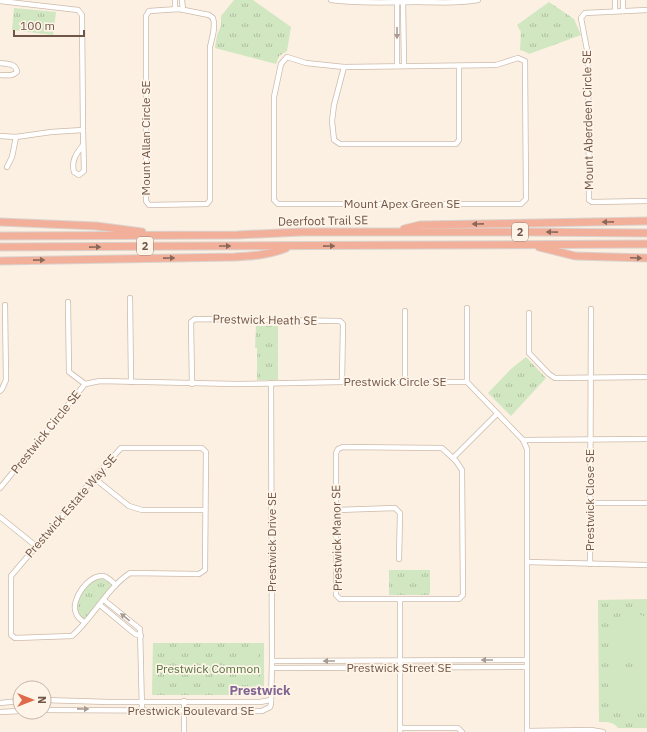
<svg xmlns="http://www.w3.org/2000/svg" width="647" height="732" font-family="'IBM Plex Sans',sans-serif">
  <defs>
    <pattern id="grass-tufts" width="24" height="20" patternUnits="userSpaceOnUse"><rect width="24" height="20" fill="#d1e7c1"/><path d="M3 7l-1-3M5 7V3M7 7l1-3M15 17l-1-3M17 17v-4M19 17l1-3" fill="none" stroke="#aebe9f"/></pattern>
  </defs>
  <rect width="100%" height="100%" fill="#fbf0e1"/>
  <g fill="url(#grass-tufts)">
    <polygon points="234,0 253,0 291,27 287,51 279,56 276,64 215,48 217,35 221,26 221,16"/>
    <polygon points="549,2 574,19 581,35 529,54 526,52 520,50 521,32 517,25"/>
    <polygon points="14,8 56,12 53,35 12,30"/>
    <polygon points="256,326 278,326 278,380 257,380 257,348 255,348"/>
    <polygon points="526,357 546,378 511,416 488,393 512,368"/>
    <polygon points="389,570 430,570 430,593 429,595 389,595"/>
    <polygon points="99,576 116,585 85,622 79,619 75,600 80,591"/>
    <path d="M647,599V728H618C613,721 606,722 599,722L598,600Z"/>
    <polygon points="153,643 264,643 264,695 152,695"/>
  </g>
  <g fill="#d1e7c1">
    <polygon points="631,612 647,617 647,662 615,663 609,659 609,621"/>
    <rect x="241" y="652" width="17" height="33"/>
    <polygon points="608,671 647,671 647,709 609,710"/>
  </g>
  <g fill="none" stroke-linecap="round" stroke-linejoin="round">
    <g stroke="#cdbaab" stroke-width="6">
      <g id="minor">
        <polyline points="182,0 183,10"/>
        <path d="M331,0C359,4 389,2 417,2C437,2 458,4 478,0"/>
        <polyline points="403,0 404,66"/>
        <polyline points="615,0 615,11"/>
        <polyline points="623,0 623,11"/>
        <polyline points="0,1 78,10 82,15 83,130 51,132 16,137 0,136"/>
        <polyline points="175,9 175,0"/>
        <path d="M179,9L209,15L213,18C216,27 212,38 210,47V200L207,204L149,205L146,201V16L149,11Z"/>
        <polyline points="647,10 585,13 581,18 588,55 589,200 592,202 647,201"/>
        <polygon points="287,57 306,63 344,67 496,65 518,58 525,61 526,199 521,204 278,204 274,200 274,97 281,64"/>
        <path d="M0,63C7,64 16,63 17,72C12,77 6,75 0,75"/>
        <polyline points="397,66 397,0"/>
        <polyline points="344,67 334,105 332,121 334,140 340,144 456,144 459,140 459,66"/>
        <path d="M83,130L84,171L79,175L74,172C71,161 76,154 83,145"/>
        <polyline points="7,167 12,157 16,137"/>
        <polyline points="130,298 131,382"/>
        <polyline points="68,302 69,372 85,384"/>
        <polyline points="467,308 467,382"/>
        <polyline points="405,311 405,382"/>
        <polyline points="529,313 529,353 549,374 555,378 647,377"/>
        <polyline points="192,384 191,322 195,319 340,321 343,324 342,382"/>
        <polyline points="0,391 2,389 6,380 5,305"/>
        <polyline points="523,440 647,439"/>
        <polygon points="343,447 442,448 456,461 462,470 463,595 459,599 340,599 336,595 336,453 338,449"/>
        <path d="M121,448H202L206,452L205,570L199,574L130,573C106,589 93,618 72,636L15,638L11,635V576L94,478Z"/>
        <polyline points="453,458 497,414"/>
        <polyline points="94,478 129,506 142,510 205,510"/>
        <polyline points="0,488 85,384 100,381 237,384 342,382 467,382 523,440 527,449 527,732"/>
        <polyline points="590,503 647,503"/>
        <polyline points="337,510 395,508 400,513 399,559"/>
        <polyline points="0,517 36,546"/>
        <polyline points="527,562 647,565"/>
        <polyline points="590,564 591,309"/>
        <polyline points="400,599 400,732"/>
        <polyline points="104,600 140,629 142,710"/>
        <polyline points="100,605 135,634 141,636"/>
        <path d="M84,622C81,620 77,617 76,613C70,600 89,574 103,576C108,577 112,582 116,585"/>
        <polyline points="272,661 526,660"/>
        <polyline points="272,668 526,667"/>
        <polyline points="44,700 109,702 260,702 271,700"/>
        <polyline points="0,703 20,701"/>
        <polyline points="44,710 262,711 270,707 271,704 272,661 271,383"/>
        <polyline points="0,712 20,711"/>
        <polyline points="400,728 458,728 462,732"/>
        <polyline points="527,731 591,730 603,732"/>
        <polyline points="184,732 184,701"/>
      </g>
    </g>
    <g stroke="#dad3d0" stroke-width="9">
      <g id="highway">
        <polyline points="0,222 96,226 142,232"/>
        <polyline points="404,229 420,225 647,221"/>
        <polyline points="0,236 237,235 301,232 530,232 647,233"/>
        <polyline points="0,247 647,244"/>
        <polyline points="539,247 575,256 647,258"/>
        <path d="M0,261L234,257C253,256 269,255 286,248"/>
      </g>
    </g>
    <use href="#minor" stroke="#fff" stroke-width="4.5"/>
    <use href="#highway" stroke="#f2b09a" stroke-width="7"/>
  </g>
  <defs><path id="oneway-solid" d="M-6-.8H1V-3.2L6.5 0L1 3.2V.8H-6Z"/></defs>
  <g fill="#a99a92">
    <use href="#oneway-solid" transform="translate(397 33) rotate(90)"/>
    <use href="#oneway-solid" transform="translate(125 617) rotate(-141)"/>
    <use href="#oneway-solid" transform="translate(487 660) rotate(180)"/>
    <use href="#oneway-solid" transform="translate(329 661) rotate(180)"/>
    <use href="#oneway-solid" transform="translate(83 709) rotate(1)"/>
  </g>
  <g fill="#8a6859">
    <use href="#oneway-solid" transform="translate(608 222) rotate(179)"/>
    <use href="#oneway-solid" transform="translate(478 224) rotate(179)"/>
    <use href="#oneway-solid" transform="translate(552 232) rotate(-179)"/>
    <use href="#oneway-solid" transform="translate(225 246)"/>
    <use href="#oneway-solid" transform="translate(329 246) rotate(-1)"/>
    <use href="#oneway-solid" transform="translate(95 247) rotate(-1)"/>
    <use href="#oneway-solid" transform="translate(169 258) rotate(-1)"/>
    <use href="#oneway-solid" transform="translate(636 258) rotate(3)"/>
    <use href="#oneway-solid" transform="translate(39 260) rotate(-1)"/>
  </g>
  <g text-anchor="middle" stroke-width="3.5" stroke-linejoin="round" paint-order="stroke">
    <g fill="#fef4e7" stroke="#9b8578" stroke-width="1">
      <rect x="512" y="223" width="16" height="18" rx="3"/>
      <rect x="137" y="237" width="16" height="18" rx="3"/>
    </g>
    <g font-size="11" font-weight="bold" fill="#705649">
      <text x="520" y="236">2</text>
      <text x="145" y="250">2</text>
    </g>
    <g font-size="12" fill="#705649" stroke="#fef4e7">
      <text transform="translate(588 120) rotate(-91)" y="4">Mount Aberdeen Circle SE</text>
      <text transform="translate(146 138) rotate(-90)" y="4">Mount Allan Circle SE</text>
      <text x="402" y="208">Mount Apex Green SE</text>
      <text transform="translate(323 221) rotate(-1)" y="4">Deerfoot Trail SE</text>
      <text transform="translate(265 320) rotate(1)" y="4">Prestwick Heath SE</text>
      <text x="395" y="386">Prestwick Circle SE</text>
      <text transform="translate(46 432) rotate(-51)" y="4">Prestwick Circle SE</text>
      <text transform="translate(590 500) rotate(-90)" y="4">Prestwick Close SE</text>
      <text transform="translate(71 506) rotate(-49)" y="4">Prestwick Estate Way SE</text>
      <text transform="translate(337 538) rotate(-91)" y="4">Prestwick Manor SE</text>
      <text transform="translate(272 542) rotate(-90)" y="4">Prestwick Drive SE</text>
      <text x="399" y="672">Prestwick Street SE</text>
      <text x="191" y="715">Prestwick Boulevard SE</text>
    </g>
    <g font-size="12" fill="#537642" stroke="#fef4e7">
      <text x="208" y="673">Prestwick Common</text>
    </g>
    <g font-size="13" font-weight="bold" fill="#836593" stroke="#fef4e7">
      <text x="260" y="695">Prestwick</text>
    </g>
  </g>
  <g transform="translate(32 700) rotate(90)"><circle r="19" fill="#fef4e7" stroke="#c5b5a8"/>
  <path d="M0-3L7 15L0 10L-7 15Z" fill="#df694b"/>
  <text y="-6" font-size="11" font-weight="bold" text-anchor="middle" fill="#705649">N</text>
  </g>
  <path d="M14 30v6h70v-6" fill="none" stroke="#705649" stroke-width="2"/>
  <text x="20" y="30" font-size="12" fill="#705649" stroke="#fef4e7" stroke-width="3" paint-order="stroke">100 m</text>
</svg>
